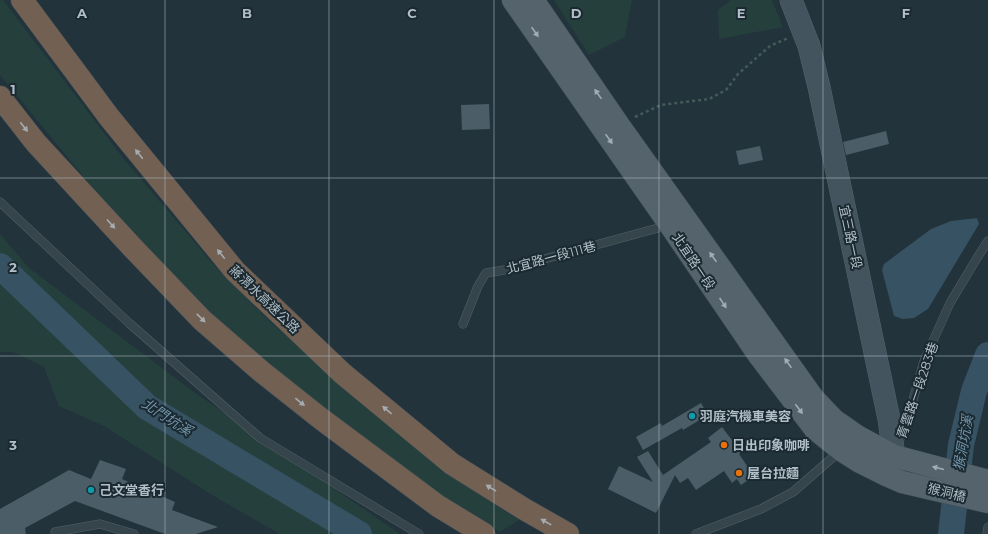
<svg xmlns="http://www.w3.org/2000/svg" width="988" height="534" font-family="Montserrat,'Noto Sans TC',sans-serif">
  <rect width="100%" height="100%" fill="#22333c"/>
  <g fill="#253f3c">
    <polygon points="0,0 3,0 123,158 214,265 268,320 370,410 443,471 519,520 500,532 443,497 374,448 273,368 192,297 111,210 0,75"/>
    <polygon points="554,0 632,0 625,37 589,55"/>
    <polygon points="731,0 772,0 783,27 719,39 718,10"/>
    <polygon points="0,234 29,268 194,392 400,534 280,534 212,495 104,426 59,406 44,367 13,352 0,352"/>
  </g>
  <polygon fill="#365263" points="977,218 979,224 928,309 914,318 903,319 894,316 882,270 884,264 931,229 951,221"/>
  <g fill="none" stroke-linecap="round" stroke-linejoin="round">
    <g stroke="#365263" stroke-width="26">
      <polyline points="0,266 147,407 359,534"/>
      <polyline points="951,534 961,445 974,391 988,355"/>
    </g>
  </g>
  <g fill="#4b5d67">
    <polygon points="489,104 490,129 462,130 461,105"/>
    <polygon points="886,131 889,144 846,155 843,142"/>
    <polygon points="760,146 763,160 739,165 736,151"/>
    <polygon points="701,403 708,415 683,430 682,428 643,450 636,437 661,423 662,426"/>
    <polygon points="722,427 741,452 739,454 754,476 741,485 737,479 732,483 724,471 696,490 688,478 680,483 675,475 656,513 608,489 619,466 653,482 637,457 648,451 663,475 711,442 708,438"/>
    <polygon points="100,460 126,469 122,479 175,502 172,510 218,527 196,534 165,534 75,501 25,528 26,534 0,534 0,509 69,470 91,479"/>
  </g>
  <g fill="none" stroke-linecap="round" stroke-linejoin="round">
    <g stroke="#54626a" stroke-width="9">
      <g id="lane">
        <polyline points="0,202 129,323 260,438 419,534"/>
        <polyline points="463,324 478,286 486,273 504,270 669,225"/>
        <polyline points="898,444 907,421 924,361 950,303 977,258 988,241"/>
        <polyline points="56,534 55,532 100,524 134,534"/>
        <polyline points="696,534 761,509 793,492 840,451"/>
        <polyline points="987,534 988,527"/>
      </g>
    </g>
    <g stroke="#54626a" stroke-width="23">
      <polyline id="secondary" points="791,0 809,46 819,87 889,419 894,456 887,471"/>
    </g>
    <g stroke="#425058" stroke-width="23">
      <g id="primary">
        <polyline points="513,0 670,225 758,354 815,429 841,450 860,462 886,475 902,482 988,502"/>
        <polyline points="533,0 618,124 813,398 834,420 857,436 894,456 988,481"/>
      </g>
    </g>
    <g stroke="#414f57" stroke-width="23">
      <g id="highway">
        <polyline points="22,0 109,117 235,271 342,373 452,464 524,509 568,534"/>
        <polyline points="0,97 36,143 132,247 202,320 262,372 320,418 438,506 484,534"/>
      </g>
    </g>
    <polyline stroke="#445b59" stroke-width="2.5" stroke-dasharray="3 3" stroke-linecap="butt" points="635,117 661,105 709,99 726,90 738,74 770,46 788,38"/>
    <use href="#lane" stroke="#36444c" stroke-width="8"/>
    <use href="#secondary" stroke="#44545f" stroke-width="22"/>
    <use href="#primary" stroke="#54636c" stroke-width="22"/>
    <use href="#highway" stroke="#726053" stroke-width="22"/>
  </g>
  <defs><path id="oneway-solid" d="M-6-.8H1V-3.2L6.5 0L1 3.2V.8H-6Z"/></defs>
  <g fill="#9fadb6">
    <use href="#oneway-solid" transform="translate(535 32) rotate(55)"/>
    <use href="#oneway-solid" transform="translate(598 94) rotate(-125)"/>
    <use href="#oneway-solid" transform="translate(609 139) rotate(55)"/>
    <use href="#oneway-solid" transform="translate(713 257) rotate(-125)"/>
    <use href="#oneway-solid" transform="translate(723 303) rotate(56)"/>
    <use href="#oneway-solid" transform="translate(788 363) rotate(-125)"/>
    <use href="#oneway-solid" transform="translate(799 409) rotate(53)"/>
    <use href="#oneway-solid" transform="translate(938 468) rotate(-166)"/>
  </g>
  <g fill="#a5acb1">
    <use href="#oneway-solid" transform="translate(24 127) rotate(52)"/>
    <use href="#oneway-solid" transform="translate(139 154) rotate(-129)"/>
    <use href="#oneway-solid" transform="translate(111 224) rotate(48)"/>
    <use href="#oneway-solid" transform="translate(221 254) rotate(-129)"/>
    <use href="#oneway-solid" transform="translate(201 318) rotate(44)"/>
    <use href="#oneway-solid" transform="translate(300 402) rotate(39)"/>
    <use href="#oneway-solid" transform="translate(387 410) rotate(-140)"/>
    <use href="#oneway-solid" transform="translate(491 488) rotate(-148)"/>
    <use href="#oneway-solid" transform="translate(546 522) rotate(-151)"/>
  </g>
  <path fill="none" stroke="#b2bfc8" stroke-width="1" stroke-opacity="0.55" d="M165,0V534M329,0V534M494,0V534M659,0V534M823,0V534M0,178H988M0,356H988"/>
  <g fill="#0f9aa8" stroke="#1b2931" stroke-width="1.5">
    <circle cx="692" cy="416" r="4"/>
    <circle cx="91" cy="490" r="4"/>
  </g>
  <g fill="#e8710a" stroke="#1b2931" stroke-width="1.5">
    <circle cx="724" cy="445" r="4"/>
    <circle cx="739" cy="473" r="4"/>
  </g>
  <g text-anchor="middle" stroke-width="4" stroke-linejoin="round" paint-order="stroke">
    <g font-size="13" fill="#b2bfc8" stroke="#1b2931">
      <text transform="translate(851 237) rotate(78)" y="5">宜三路一段</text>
      <text transform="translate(551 257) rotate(-15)" y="5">北宜路一段111巷</text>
      <text transform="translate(694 261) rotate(56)" y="5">北宜路一段</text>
      <text transform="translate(265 299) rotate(44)" y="5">蔣渭水高速公路</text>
      <text transform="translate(917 390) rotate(-71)" y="5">青雲路一段283巷</text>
      <text transform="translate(947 492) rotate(14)" y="5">猴洞橋</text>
    </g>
    <g font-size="13" font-weight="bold" fill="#b2bfc8" stroke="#1b2931" text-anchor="start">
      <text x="700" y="421">羽庭汽機車美容</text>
      <text x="732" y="450">日出印象咖啡</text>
      <text x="747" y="478">屋台拉麵</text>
      <text x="99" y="495">己文堂香行</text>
    </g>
    <g font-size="14" font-style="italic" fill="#7196ab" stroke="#1b2931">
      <text transform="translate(167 417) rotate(33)" y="5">北門坑溪</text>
      <text transform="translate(963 443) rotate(-80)" y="5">猴洞坑溪</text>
    </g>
  </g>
  <g font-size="13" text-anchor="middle" font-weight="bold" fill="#b2bfc8" stroke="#1b2931" stroke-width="4" stroke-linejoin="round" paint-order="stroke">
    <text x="82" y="18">A</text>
    <text x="247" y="18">B</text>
    <text x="412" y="18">C</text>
    <text x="576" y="18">D</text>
    <text x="741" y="18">E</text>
    <text x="906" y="18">F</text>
    <text x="13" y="94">1</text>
    <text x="13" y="272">2</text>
    <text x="13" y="450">3</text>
  </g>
</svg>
